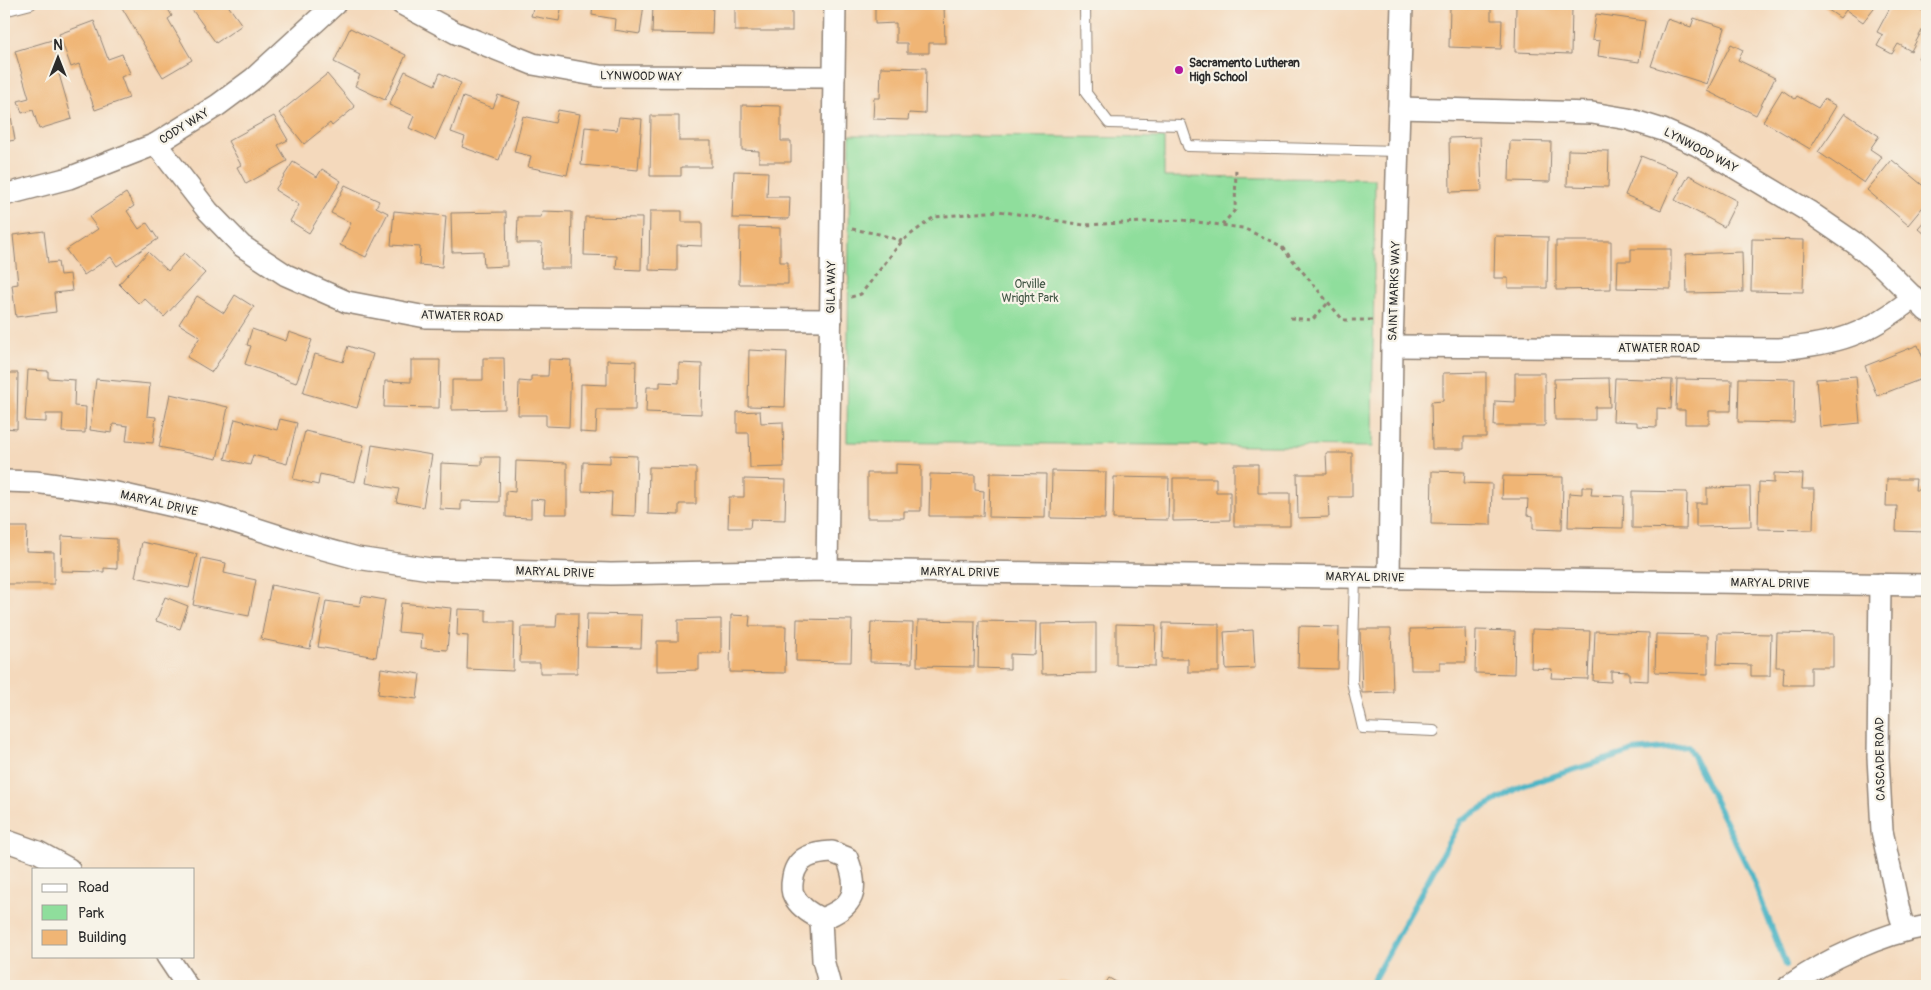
<svg xmlns="http://www.w3.org/2000/svg" width="1931" height="990" font-family="Pangolin,sans-serif">
  <rect width="100%" height="100%" fill="#f7f3e8"/>
  <filter id="ink" filterUnits="userSpaceOnUse"><feTurbulence type="fractalNoise" baseFrequency=".02" numOctaves="2"/><feDisplacementMap in="SourceGraphic" scale="10" xChannelSelector="R" yChannelSelector="G"/><feConvolveMatrix kernelMatrix="1 2 1 2 8 2 1 2 1" color-interpolation-filters="sRGB"/></filter>
  <filter id="wash" filterUnits="userSpaceOnUse"><feTurbulence type="fractalNoise" baseFrequency=".0096" numOctaves="4" result="noise"/><feDisplacementMap in="SourceGraphic" scale="20" xChannelSelector="R" yChannelSelector="G"/><feGaussianBlur stdDeviation="1.12" result="paint"/><feColorMatrix in="noise" values="0 0 0 0 0 0 0 0 0 0 0 0 0 0 0 0 0 1.4 0 .05"/><feComposite in="paint" operator="in"/></filter>
  <g filter="url(#wash)">
    <rect width="100%" height="100%" fill="#f4d9bc"/>
    <polygon fill="#8fde9c" stroke="#5d8464" points="850,135 1164,138 1164,177 1375,179 1372,447 847,442"/>
    <g fill="none" stroke-linecap="round" stroke-linejoin="round">
      <polyline stroke="#48b4c5" stroke-width="6" points="1370,986 1461,820 1522,786 1633,751 1688,746 1751,874 1786,965"/>
    </g>
    <g id="blocks">
      <g fill="#f0b575">
        <polygon points="124,4 165,4 172,16 168,19 192,60 163,77 121,6"/>
        <polygon points="188,4 227,4 242,25 216,43"/>
        <polygon points="534,4 562,4 559,21 531,16"/>
        <polygon points="593,4 644,4 640,34 614,30 615,19 592,15"/>
        <polygon points="653,4 713,4 712,34 652,33"/>
        <rect x="735" y="4" width="57" height="27"/>
        <polygon points="875,4 944,4 945,43 929,43 929,53 907,53 907,43 896,43 896,23 875,24"/>
        <polygon points="1826,4 1877,4 1863,22 1846,10 1840,18 1824,7"/>
        <polygon points="1892,4 1910,4 1927,13 1927,21 1911,51 1898,44 1892,54 1877,46 1883,35 1877,32"/>
        <polygon points="1450,6 1491,7 1491,20 1502,20 1501,49 1449,47"/>
        <polygon points="1516,6 1572,7 1571,54 1515,52"/>
        <polygon points="1596,14 1645,21 1639,62 1598,56 1600,41 1592,40"/>
        <polygon points="1694,18 1725,28 1707,84 1651,66 1667,19 1691,27"/>
        <polygon points="94,21 108,59 122,54 130,73 121,77 129,98 95,110 79,64 71,67 59,34"/>
        <polygon points="350,28 406,55 385,100 355,86 360,75 334,62"/>
        <polygon points="52,40 62,73 59,74 72,119 39,129 33,110 22,113 18,101 29,98 15,51"/>
        <polygon points="1927,42 1927,64 1918,58"/>
        <polygon points="1731,44 1743,50 1738,60 1775,78 1756,115 1707,91"/>
        <polygon points="881,67 926,68 925,114 909,113 908,120 873,119 874,98 880,98"/>
        <polygon points="405,71 435,85 440,73 461,83 435,140 409,128 414,116 389,105"/>
        <polygon points="327,74 355,107 332,126 330,123 304,144 279,113"/>
        <polygon points="4,81 5,81 15,140 4,142"/>
        <polygon points="1782,90 1795,99 1797,96 1818,108 1824,99 1836,106 1810,149 1763,121"/>
        <polygon points="498,95 520,102 499,160 462,147 465,137 451,132 463,97 493,108"/>
        <polygon points="742,105 781,106 781,141 791,141 791,162 759,162 759,151 742,150"/>
        <polygon points="558,110 580,114 567,175 528,167 531,156 514,152 523,116 555,123"/>
        <polygon points="1845,113 1879,136 1870,149 1882,157 1864,183 1818,152"/>
        <polygon points="274,116 288,140 278,145 287,161 246,184 237,167 241,165 228,141"/>
        <polygon points="651,116 679,116 679,141 711,141 711,167 681,167 681,176 650,176"/>
        <polygon points="619,117 642,119 638,170 581,165 585,127 617,130"/>
        <polygon points="1480,137 1482,191 1450,192 1449,138"/>
        <polygon points="1510,141 1551,142 1550,182 1509,181"/>
        <polygon points="1568,150 1609,151 1608,187 1567,186"/>
        <polygon points="1641,156 1678,171 1661,210 1625,195"/>
        <polygon points="1892,160 1927,189 1927,202 1908,225 1867,190"/>
        <polygon points="293,162 317,177 322,169 341,181 309,233 290,221 299,205 275,190"/>
        <polygon points="734,171 768,172 767,197 790,197 789,219 732,218"/>
        <polygon points="1689,175 1737,201 1724,227 1675,200"/>
        <polygon points="345,185 379,201 376,207 388,213 366,257 340,245 351,223 331,213"/>
        <polygon points="126,193 134,206 127,211 139,229 147,223 158,239 117,266 111,257 84,275 66,250 98,229 89,217"/>
        <polygon points="394,211 446,216 442,267 419,265 420,247 391,245"/>
        <polygon points="542,211 572,212 571,268 541,268 542,243 517,243 518,217 541,217"/>
        <polygon points="650,211 682,211 682,222 702,222 702,246 677,245 677,271 649,270"/>
        <polygon points="506,212 507,266 484,267 483,251 452,252 451,213"/>
        <polygon points="585,217 642,218 641,270 616,269 617,256 584,255"/>
        <polygon points="1927,218 1927,236 1918,228"/>
        <polygon points="740,227 780,228 780,262 788,262 788,284 739,284"/>
        <polygon points="44,231 48,263 58,262 60,275 70,274 72,291 54,293 56,312 16,317 12,285 18,284 13,235"/>
        <polygon points="1495,236 1548,237 1547,288 1508,288 1508,278 1494,278"/>
        <polygon points="1752,239 1804,240 1803,292 1751,291"/>
        <polygon points="1556,241 1611,241 1611,289 1556,290"/>
        <polygon points="1631,249 1671,249 1671,289 1617,288 1618,261 1631,261"/>
        <polygon points="148,252 168,271 184,253 205,273 164,317 144,298 139,304 119,284"/>
        <polygon points="1742,252 1743,292 1687,293 1686,254"/>
        <polygon points="235,295 254,307 212,372 187,357 200,337 179,324 197,296 224,313"/>
        <polygon points="252,329 286,341 289,332 312,340 296,383 245,364 251,346 247,345"/>
        <polygon points="1918,345 1927,369 1927,377 1877,396 1865,366"/>
        <polygon points="348,346 373,354 357,408 303,393 315,354 343,362"/>
        <polygon points="749,350 787,352 785,407 748,406"/>
        <polygon points="483,358 504,358 505,409 452,410 452,380 483,380"/>
        <polygon points="549,359 571,360 569,427 546,426 546,415 518,415 519,381 531,382 531,376 548,376"/>
        <polygon points="411,360 440,360 439,408 384,407 385,381 411,382"/>
        <polygon points="607,360 636,361 635,410 597,410 596,433 580,432 581,384 607,385"/>
        <polygon points="679,363 702,364 701,414 646,412 647,387 660,387 660,382 679,383"/>
        <polygon points="28,370 48,371 48,378 75,380 74,406 86,407 85,433 62,432 63,414 46,414 46,422 25,421"/>
        <polygon points="1486,372 1486,437 1464,437 1464,449 1432,449 1431,402 1443,401 1443,373"/>
        <polygon points="4,373 18,373 17,429 4,428"/>
        <polygon points="1515,373 1545,373 1545,426 1494,426 1495,401 1515,402"/>
        <polygon points="1856,376 1860,423 1820,427 1816,379"/>
        <polygon points="1609,378 1610,407 1595,407 1595,420 1555,420 1554,379"/>
        <polygon points="1615,378 1672,380 1671,409 1657,408 1657,427 1637,426 1637,422 1613,421"/>
        <polygon points="1739,378 1795,379 1794,423 1738,422"/>
        <polygon points="96,379 150,384 147,416 156,417 153,443 126,441 128,426 113,424 112,433 90,430"/>
        <polygon points="1677,379 1732,380 1731,411 1709,411 1709,424 1685,424 1685,410 1676,410"/>
        <polygon points="170,394 228,407 217,459 159,447"/>
        <polygon points="760,411 761,423 783,422 784,467 750,468 749,433 737,433 737,412"/>
        <polygon points="235,419 277,430 280,419 297,423 287,464 253,455 250,465 225,459"/>
        <polygon points="305,431 364,445 355,482 320,474 318,485 293,479"/>
        <polygon points="372,445 432,455 423,507 396,502 399,489 366,483"/>
        <polygon points="1326,453 1352,453 1352,497 1328,497 1329,517 1298,518 1297,474 1327,474"/>
        <polygon points="610,455 637,456 635,516 611,515 612,492 582,491 583,462 610,463"/>
        <polygon points="482,457 500,457 499,502 461,501 461,510 440,509 441,463 482,465"/>
        <polygon points="516,461 567,463 567,514 544,514 545,500 531,499 531,518 506,517 506,491 515,492"/>
        <polygon points="896,464 921,465 921,511 904,511 904,518 867,518 867,473 896,473"/>
        <polygon points="1234,464 1258,464 1258,493 1290,493 1290,526 1234,526"/>
        <polygon points="649,467 696,468 696,504 679,504 679,515 648,514"/>
        <polygon points="1052,471 1106,472 1105,519 1051,518"/>
        <polygon points="1432,471 1465,472 1464,483 1492,484 1491,525 1431,524"/>
        <polygon points="990,473 1046,474 1045,518 989,517"/>
        <polygon points="1774,473 1803,474 1802,489 1814,489 1813,530 1758,529 1759,482 1774,483"/>
        <polygon points="930,474 975,475 975,490 984,491 983,516 929,516"/>
        <polygon points="1503,476 1563,477 1562,530 1533,529 1533,516 1527,515 1528,499 1502,499"/>
        <polygon points="1114,477 1169,478 1168,520 1113,519"/>
        <polygon points="1173,478 1216,478 1216,492 1230,492 1230,520 1173,521"/>
        <polygon points="744,479 786,480 785,520 751,519 750,528 728,528 729,497 744,497"/>
        <polygon points="1887,479 1916,479 1915,490 1927,490 1927,532 1896,531 1897,506 1886,506"/>
        <polygon points="1582,487 1592,487 1591,495 1624,496 1623,528 1568,527 1569,493 1582,494"/>
        <polygon points="1750,487 1751,526 1696,527 1696,503 1707,503 1707,488"/>
        <polygon points="1632,491 1687,492 1686,529 1632,528"/>
        <polygon points="4,527 27,527 26,551 54,552 54,584 4,584"/>
        <polygon points="62,536 117,539 117,569 104,568 104,572 61,571"/>
        <polygon points="142,542 197,554 189,588 135,577"/>
        <polygon points="202,558 226,563 224,573 256,580 249,616 193,605"/>
        <polygon points="271,585 321,595 310,649 261,639"/>
        <polygon points="362,596 385,600 376,657 318,647 326,601 360,606"/>
        <polygon points="165,597 188,606 180,629 156,621"/>
        <polygon points="401,603 451,608 447,650 421,648 422,634 398,632"/>
        <polygon points="458,609 486,610 486,622 514,622 513,671 467,669 468,636 457,635"/>
        <polygon points="557,613 578,613 577,673 540,673 540,663 520,663 521,627 556,627"/>
        <polygon points="587,614 642,615 641,648 586,647"/>
        <polygon points="731,615 750,616 749,626 786,626 785,673 730,672"/>
        <polygon points="721,619 721,653 699,653 699,670 657,671 657,641 678,641 678,620"/>
        <polygon points="797,619 852,620 851,662 796,661"/>
        <polygon points="918,620 975,621 974,667 917,666"/>
        <polygon points="979,621 1036,622 1035,655 1010,654 1010,669 978,668"/>
        <polygon points="871,622 913,623 912,663 870,662"/>
        <polygon points="1096,623 1096,673 1042,674 1041,624"/>
        <polygon points="1163,623 1219,624 1219,672 1188,672 1188,659 1162,659"/>
        <polygon points="1116,624 1156,625 1155,666 1116,665"/>
        <polygon points="1299,626 1339,627 1338,669 1298,668"/>
        <polygon points="1465,628 1466,662 1440,662 1440,670 1411,670 1410,629"/>
        <polygon points="1360,629 1391,629 1393,692 1362,693"/>
        <polygon points="1532,629 1590,631 1588,679 1551,678 1552,669 1531,668"/>
        <polygon points="1253,630 1255,668 1226,669 1224,632"/>
        <polygon points="1476,630 1515,631 1514,674 1475,673"/>
        <polygon points="1595,631 1649,633 1648,681 1629,680 1629,672 1611,671 1611,682 1593,681"/>
        <polygon points="1718,633 1771,634 1770,676 1751,676 1751,665 1717,664"/>
        <polygon points="1777,633 1833,634 1833,667 1811,667 1811,685 1783,685 1784,667 1776,667"/>
        <polygon points="1925,633 1927,633 1927,690 1923,690"/>
        <polygon points="1656,634 1708,635 1708,674 1655,672"/>
        <polygon points="381,668 420,674 417,699 378,694"/>
        <polygon points="1109,978 1123,986 1104,986"/>
        <polygon points="1058,981 1076,983 1082,986 1056,986"/>
      </g>
    </g>
  </g>
  <g filter="url(#ink)">
    <use href="#blocks" fill-opacity="0" stroke="#908274" stroke-width="1"/>
    <g fill="none" stroke-linecap="round" stroke-linejoin="round">
      <g stroke="#908274" stroke-width="12">
        <g id="lane">
          <polyline points="1085,4 1086,93 1109,123 1181,125 1188,146 1398,151"/>
          <polyline points="4,11 31,4"/>
          <polyline points="1355,577 1352,682 1363,728 1434,731"/>
        </g>
      </g>
      <g stroke="#908274" stroke-width="24">
        <g id="street">
          <polyline points="402,4 456,33 533,64 600,76 834,77"/>
          <polyline points="1399,108 1592,113 1628,119 1663,130 1697,145 1808,211 1856,244 1885,269 1927,311"/>
          <polyline points="156,144 208,211 242,246 286,275 347,302 426,317 831,320"/>
          <polyline points="4,195 69,178 156,144 218,105 253,79 335,4"/>
          <path d="M1392,346L1779,349C1838,344 1867,335 1914,297"/>
          <polyline points="4,481 35,482 116,493 213,515 298,542 357,558 430,569 611,574 827,570 1927,585"/>
          <polyline points="827,570 835,4"/>
          <polyline points="1389,578 1392,346 1402,4"/>
          <polyline points="1880,584 1878,757 1882,831 1900,915 1905,930"/>
          <polyline points="4,840 38,852 69,869"/>
          <path d="M832,852L847,858C860,890 855,907 821,919C811,914 799,907 794,896C791,891 792,882 793,877C797,856 814,853 832,852Z"/>
          <polyline points="821,919 823,960 830,986"/>
          <polyline points="167,956 187,986"/>
          <path d="M1789,986C1827,959 1881,934 1927,926"/>
        </g>
      </g>
      <g stroke="#908274" stroke-width="3" stroke-dasharray="4 4" stroke-linecap="butt">
        <polyline points="1222,225 1235,210 1236,166"/>
        <polyline points="852,229 879,234 902,241"/>
        <polyline points="851,297 861,294 902,241 934,217 999,211 1084,225 1182,220 1243,228 1281,246 1343,320 1372,320"/>
        <polyline points="1290,318 1312,320 1328,303"/>
      </g>
      <use href="#lane" stroke="#fff" stroke-width="10"/>
      <use href="#street" stroke="#fff" stroke-width="21"/>
    </g>
  </g>
  <circle fill="#b5179e" stroke="#f7f3e8" stroke-width="2" cx="1179" cy="70" r="5"/>
  <g text-anchor="middle" stroke-width="4.5" stroke-linejoin="round" paint-order="stroke">
    <g font-size="12" font-weight="bold" fill="#2b2b2b" stroke="#f7f3e8" text-anchor="start">
      <text x="1189" y="67">Sacramento Lutheran<tspan x="1189" dy="14">High School</tspan></text>
    </g>
    <g font-size="12" fill="#2b2b2b" stroke="#f7f3e8">
      <text transform="translate(641 76) rotate(1)" y="4">LYNWOOD WAY</text>
      <text transform="translate(184 126) rotate(-32)" y="4">CODY WAY</text>
      <text transform="translate(1701 150) rotate(28)" y="4">LYNWOOD WAY</text>
      <text transform="translate(831 287) rotate(-89)" y="4">GILA WAY</text>
      <text transform="translate(1394 291) rotate(-88)" y="4">SAINT MARKS WAY</text>
      <text transform="translate(462 316) rotate(2)" y="4">ATWATER ROAD</text>
      <text x="1659" y="352">ATWATER ROAD</text>
      <text transform="translate(159 503) rotate(13)" y="4">MARYAL DRIVE</text>
      <text transform="translate(555 572) rotate(2)" y="4">MARYAL DRIVE</text>
      <text transform="translate(960 572) rotate(1)" y="4">MARYAL DRIVE</text>
      <text transform="translate(1365 577) rotate(1)" y="4">MARYAL DRIVE</text>
      <text transform="translate(1770 583) rotate(1)" y="4">MARYAL DRIVE</text>
      <text transform="translate(1880 759) rotate(-91)" y="4">CASCADE ROAD</text>
    </g>
    <g font-size="12" fill="#445847" stroke="#f7f3e8">
      <text x="1030" y="288">Orville<tspan x="1030" dy="14">Wright Park</tspan></text>
    </g>
  </g>
  <rect width="1931" height="990" fill="none" stroke="#f7f3e8" stroke-width="20"/>
  <rect x="32" y="868" width="162" height="90" fill="#f7f3e8" stroke="#a5a39c"/>
  <rect x="42" y="884" width="25" height="8" fill="#ffffff" stroke="#a5a39c"/>
  <text x="78" y="892" font-size="15" fill="#2b2b2b">Road</text>
  <rect x="42" y="905" width="25" height="15" fill="#8fde9c" stroke="#a5a39c"/>
  <text x="78" y="918" font-size="15" fill="#2b2b2b">Park</text>
  <rect x="42" y="930" width="25" height="15" fill="#f0b575" stroke="#a5a39c"/>
  <text x="78" y="942" font-size="15" fill="#2b2b2b">Building</text>
  <g transform="translate(58 58)" stroke="#f7f3e8" stroke-width="4" paint-order="stroke">
  <path d="M0-4L9 19L0 12L-9 19Z" fill="#2b2b2b"/>
  <text y="-8" font-size="14" font-weight="bold" text-anchor="middle" fill="#2b2b2b">N</text>
  </g>
</svg>
